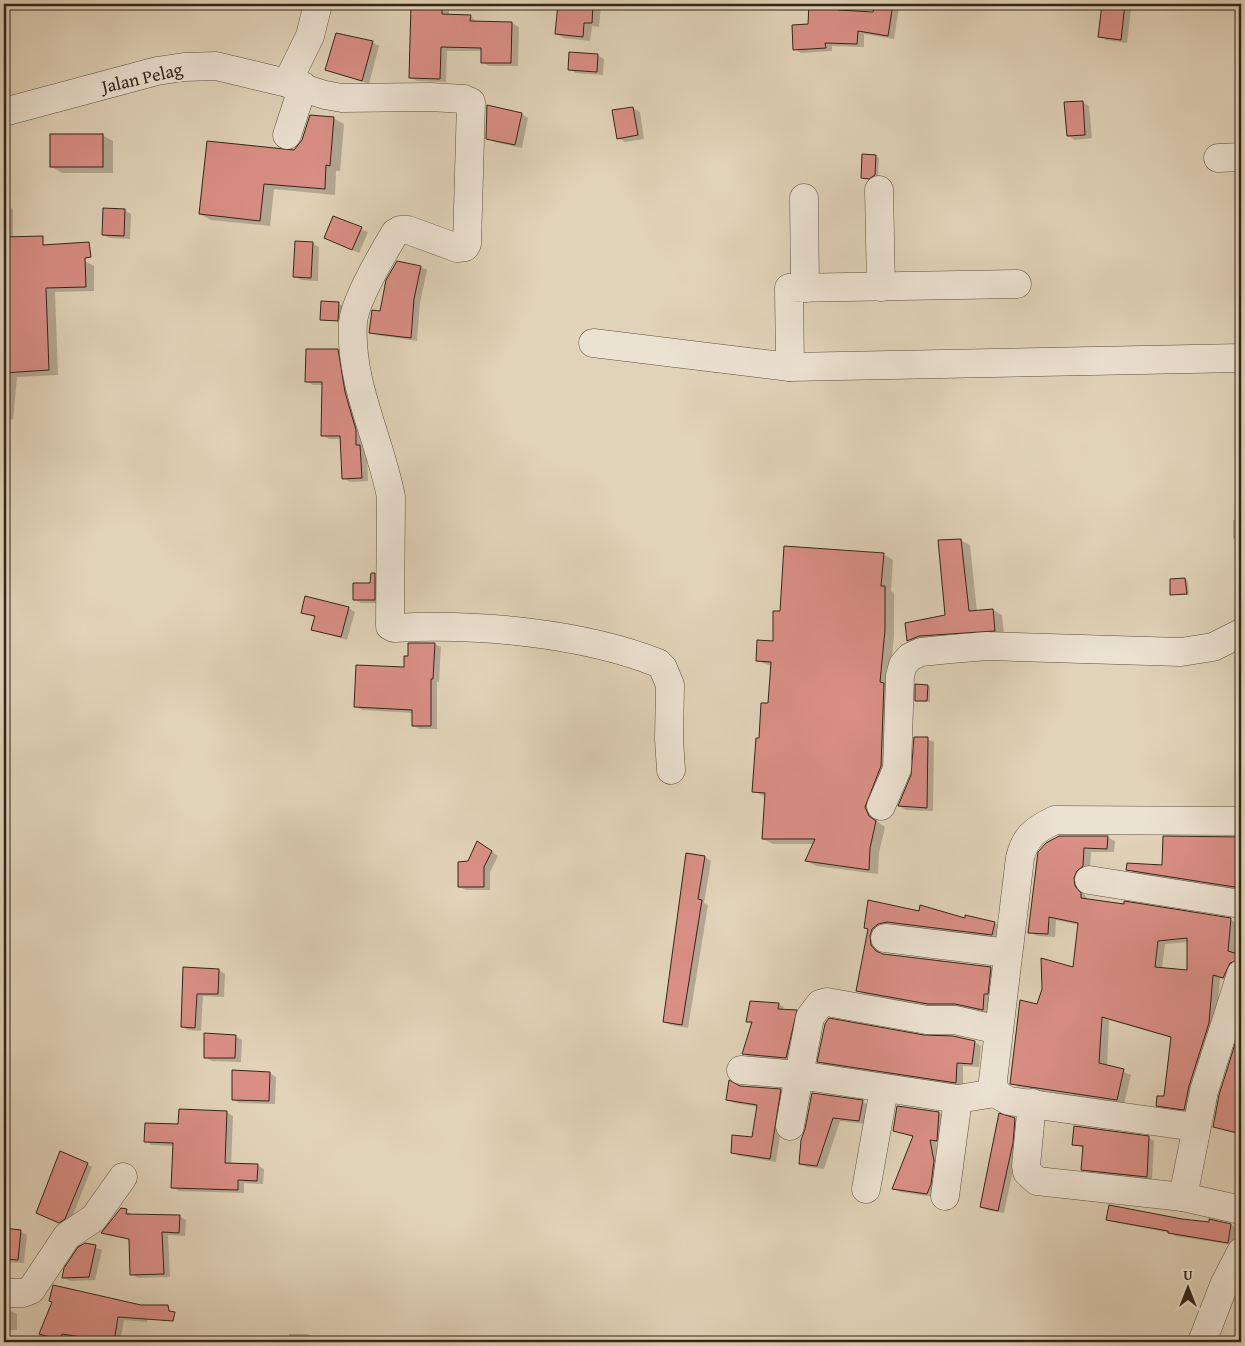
<svg xmlns="http://www.w3.org/2000/svg" width="1245" height="1346" font-family="'Gentium Book Plus',serif">
  <rect width="100%" height="100%" fill="#e1d3b9"/>
  <filter id="stains"><feTurbulence type="fractalNoise" baseFrequency=".004" numOctaves="4"/><feColorMatrix values="0 0 0 0 .2 0 0 0 0 .09 0 0 0 0 .02 0 0 0 .5 -.17"/></filter>
  <radialGradient id="worn" r=".72"><stop offset=".6" stop-color="#630" stop-opacity="0"/><stop offset="1" stop-color="#630" stop-opacity=".3"/></radialGradient>
  <g fill="#0003" fill-rule="evenodd">
    <polygon points="412,4 449,4 449,15 470,16 477,22 512,23 519,27 518,66 489,66 482,62 482,51 447,51 446,82 417,81 410,77"/>
    <polygon points="559,4 601,4 599,27 592,26 590,41 564,38 557,34"/>
    <polygon points="647,4 667,4 667,6"/>
    <polygon points="810,4 845,4 845,12 874,13 876,4 893,4 899,7 894,39 864,34 864,47 832,46 832,51 801,53 794,49 809,26"/>
    <polygon points="1103,4 1124,6 1131,10 1127,43 1106,40 1099,36"/>
    <polygon points="337,34 373,43 379,46 369,84 326,69"/>
    <polygon points="597,55 604,59 603,75 576,73 570,69"/>
    <polygon points="1082,102 1089,106 1092,138 1075,140 1068,136"/>
    <polygon points="633,108 640,112 644,139 625,142 618,138"/>
    <polygon points="522,114 528,118 522,148 494,142 487,138"/>
    <polygon points="333,118 344,124 340,171 336,171 335,195 274,189 270,226 211,220 200,214 295,152"/>
    <polygon points="102,135 113,141 113,173 62,173 52,167"/>
    <polygon points="876,156 879,158 878,177 865,179 862,178"/>
    <polygon points="4,204 13,209 13,248 4,248"/>
    <polygon points="124,210 131,214 130,239 110,238 103,235"/>
    <polygon points="361,229 368,232 359,253 332,241"/>
    <polygon points="312,243 319,247 318,281 301,280 294,276"/>
    <polygon points="85,261 94,266 94,291 55,292 58,375 17,377 13,420 4,415 4,273"/>
    <polygon points="421,267 427,270 420,303 417,341 376,335 370,332 381,312"/>
    <polygon points="322,303 342,305 340,321 321,319"/>
    <polygon points="338,351 344,354 362,435 362,447 367,450 368,481 350,482 343,478 341,439 329,439 323,435 323,385 313,385 306,381"/>
    <polygon points="4,456 9,459 4,476"/>
    <polygon points="1233,520 1241,520 1241,579 1239,542 1233,538"/>
    <polygon points="960,540 970,545 977,612 993,610 1002,615 1004,635 917,645 909,640 946,616"/>
    <polygon points="883,554 893,560 891,591 894,593 894,636 889,687 891,771 875,813 878,822 885,827 879,853 878,874 816,866 807,861 814,844 773,844 763,839 766,797 753,791 760,739 769,705 772,666 757,661 774,642 781,613"/>
    <polygon points="374,575 381,579 381,603 361,603 354,599 371,584"/>
    <polygon points="1185,579 1188,581 1189,595 1172,594"/>
    <polygon points="348,608 355,612 347,640 313,629 316,618 303,612"/>
    <polygon points="435,644 441,647 439,682 437,682 437,729 420,729 413,726 414,713 362,710 355,706 406,668 410,657"/>
    <polygon points="927,686 930,687 930,702 916,700"/>
    <polygon points="927,739 934,742 933,811 906,810 899,806"/>
    <path d="M1107,837L1115,841L1114,852H1091L1090,870L1080,883L1082,891L1088,900L1125,906L1126,903L1231,920L1238,924L1235,955L1241,957V964L1231,981L1220,978L1216,1028L1192,1113L1164,1109L1157,1105L1165,1098L1172,1038L1109,1020L1107,1066L1131,1075L1124,1104L1019,1087L1012,1083L1038,1005L1074,969L1079,925L1056,920L1055,937L1037,936L1030,932L1040,853ZM1188,942L1189,972L1162,969L1165,944Z"/>
    <polygon points="1165,837 1241,838 1241,890 1135,874 1128,869 1163,867"/>
    <polygon points="484,846 498,856 490,872 490,890 466,890 459,887 469,862"/>
    <polygon points="705,857 711,861 704,903 708,905 688,1028 671,1025 664,1022"/>
    <polygon points="869,902 994,923 1001,927 999,938 876,940 877,949 881,954 991,968 997,972 989,1013 963,1008 936,1008 864,994 857,991 869,930"/>
    <polygon points="184,968 219,970 225,974 224,997 203,996 201,1031 188,1030 182,1027"/>
    <polygon points="779,1004 784,1007 783,1010 796,1011 801,1014 791,1060 749,1057 744,1054 752,1024 747,1021"/>
    <polygon points="1241,1029 1241,1135 1214,1126 1220,1095"/>
    <polygon points="235,1036 242,1040 241,1062 212,1061 205,1057"/>
    <polygon points="924,1037 975,1042 981,1046 979,1067 963,1066 963,1086 825,1065 819,1061"/>
    <polygon points="270,1073 276,1077 275,1104 239,1103 233,1099"/>
    <polygon points="739,1087 780,1090 786,1094 776,1162 739,1156 733,1153 754,1138 758,1107 734,1103 728,1100"/>
    <polygon points="862,1102 869,1105 865,1124 840,1121 824,1169 807,1167 800,1164 807,1129"/>
    <polygon points="226,1112 233,1116 231,1165 257,1165 264,1169 263,1184 244,1183 244,1193 179,1191 172,1187 174,1146 152,1145 146,1141 179,1125"/>
    <polygon points="939,1113 946,1117 943,1144 936,1142 940,1165 934,1197 900,1192 894,1189 913,1137 895,1130"/>
    <polygon points="1014,1119 1020,1122 1018,1146 1004,1213 987,1210 981,1207"/>
    <polygon points="1148,1137 1154,1141 1152,1180 1088,1173 1082,1169 1084,1148 1073,1144"/>
    <polygon points="87,1164 92,1167 70,1222 65,1225 43,1215"/>
    <polygon points="121,1209 133,1215 179,1216 186,1220 185,1236 168,1235 170,1277 138,1278 131,1274 130,1240 103,1232"/>
    <polygon points="1108,1219 1182,1221 1231,1225 1236,1228 1234,1245 1175,1236 1170,1233 1113,1222"/>
    <polygon points="4,1230 20,1231 27,1235 24,1263 4,1262"/>
    <polygon points="85,1244 102,1250 95,1280 70,1281 64,1277"/>
    <polygon points="54,1302 149,1310 147,1322 124,1320 120,1342 99,1342 78,1339 78,1342 37,1342"/>
    <polygon points="4,1308 17,1314 17,1330 4,1330"/>
    <polygon points="289,1334 307,1334 312,1337 312,1342 289,1342"/>
  </g>
  <g fill="#da8f86" stroke="#322518" fill-rule="evenodd">
    <polygon points="411,4 442,4 442,14 471,15 470,21 512,22 511,63 481,63 481,48 441,47 440,79 409,78"/>
    <polygon points="558,4 593,4 592,23 584,23 583,37 555,34"/>
    <polygon points="809,4 839,4 838,10 873,12 875,4 893,4 888,36 858,31 857,44 825,43 826,48 793,50 792,25 808,24"/>
    <polygon points="1102,4 1125,4 1121,40 1098,37"/>
    <polygon points="336,33 373,41 362,81 325,70"/>
    <polygon points="569,52 598,54 597,72 568,70"/>
    <polygon points="1083,101 1085,135 1067,136 1064,102"/>
    <polygon points="487,105 522,113 515,145 486,139"/>
    <polygon points="633,107 638,135 617,139 612,110"/>
    <polygon points="310,115 334,117 330,166 326,165 325,189 264,184 260,221 199,214 207,141 294,150 302,140"/>
    <rect x="50" y="134" width="53" height="33"/>
    <polygon points="862,154 876,155 875,175 869,179 861,178"/>
    <polygon points="103,208 125,209 124,236 102,235"/>
    <polygon points="333,216 362,227 352,250 324,238"/>
    <polygon points="43,236 43,245 89,242 91,257 85,258 86,287 46,288 49,370 4,373 4,237"/>
    <polygon points="295,241 313,242 311,278 293,277"/>
    <polygon points="397,261 421,266 414,299 411,338 369,333 372,310 380,311 386,280"/>
    <polygon points="321,301 339,302 338,321 320,320"/>
    <polygon points="306,349 338,349 345,392 356,430 356,445 360,445 362,478 342,479 340,436 321,436 322,382 305,382"/>
    <polygon points="961,539 969,611 993,609 995,631 919,636 907,641 905,623 945,615 938,540"/>
    <polygon points="784,546 884,553 881,586 885,586 885,630 880,682 884,683 881,766 865,807 869,816 876,821 870,848 869,870 805,861 815,839 762,839 765,793 752,792 756,738 759,738 761,703 768,703 771,662 756,661 757,640 773,641 773,611 780,611"/>
    <polygon points="371,573 375,573 375,600 353,600 353,583 370,583"/>
    <polygon points="1185,578 1187,594 1170,595 1170,579"/>
    <polygon points="305,596 349,607 341,637 311,630 315,616 301,613"/>
    <polygon points="408,643 435,643 433,679 431,679 431,726 412,726 412,710 354,707 356,665 404,667 404,656 408,656"/>
    <polygon points="915,684 928,685 927,701 915,701"/>
    <polygon points="914,737 928,737 927,808 898,806 911,775"/>
    <path d="M1059,836H1108L1107,849L1084,848L1083,866L1077,871L1074,878L1075,886L1081,893V898L1124,904V901L1231,918L1228,951L1241,955V959L1230,963L1223,978L1213,975L1209,1023L1189,1086L1184,1110L1156,1106L1157,1096H1164L1171,1037L1102,1017L1099,1063L1124,1069L1117,1100L1010,1084L1020,1000L1037,1004L1042,989L1041,958L1073,967L1078,923L1049,917L1048,934L1028,933L1038,852L1046,843ZM1187,938V970L1155,967L1158,941Z"/>
    <polygon points="1163,836 1241,837 1241,888 1126,870 1127,863 1162,865"/>
    <polygon points="477,841 492,851 484,867 484,887 458,887 458,862 468,861"/>
    <polygon points="686,853 705,856 698,899 702,900 682,1025 663,1022"/>
    <polygon points="868,900 919,911 920,905 965,918 965,915 995,922 992,935 887,922 878,924 872,929 870,936 871,945 876,951 883,954 991,967 988,994 984,994 983,1010 955,1004 928,1004 856,991 868,929 864,928"/>
    <polygon points="183,967 219,969 218,994 197,994 195,1028 181,1027"/>
    <polygon points="750,1001 779,1003 778,1009 797,1010 786,1058 742,1054 752,1022 746,1022"/>
    <polygon points="829,1018 924,1035 953,1036 975,1041 972,1064 957,1063 956,1083 817,1062 825,1024"/>
    <polygon points="1241,1025 1241,1134 1213,1127 1219,1095"/>
    <polygon points="204,1033 236,1035 235,1058 204,1058"/>
    <polygon points="232,1070 270,1072 269,1101 232,1100"/>
    <polygon points="729,1080 740,1086 781,1089 770,1159 731,1153 732,1135 752,1137 757,1105 726,1100"/>
    <polygon points="812,1093 863,1100 859,1121 833,1118 817,1166 799,1164 801,1140 805,1129"/>
    <polygon points="897,1106 939,1112 937,1141 930,1140 934,1161 931,1184 927,1194 892,1189 913,1136 893,1131"/>
    <polygon points="179,1109 227,1111 225,1163 258,1164 257,1181 238,1180 238,1190 171,1188 173,1143 144,1142 145,1123 178,1124"/>
    <polygon points="999,1113 1015,1118 1013,1143 998,1211 980,1207"/>
    <polygon points="1074,1126 1149,1136 1147,1177 1081,1170 1083,1146 1072,1145"/>
    <polygon points="60,1151 88,1163 65,1219 59,1223 36,1213"/>
    <polygon points="1109,1205 1182,1219 1209,1222 1209,1219 1231,1224 1228,1243 1168,1233 1168,1231 1106,1220"/>
    <polygon points="121,1208 127,1209 126,1214 180,1215 179,1233 162,1232 164,1274 130,1275 129,1239 101,1233"/>
    <polygon points="4,1228 21,1230 18,1260 4,1259"/>
    <polygon points="85,1243 96,1245 89,1277 62,1278 64,1268 78,1247"/>
    <polygon points="53,1285 141,1305 168,1305 169,1311 175,1312 173,1321 118,1317 114,1342 62,1334 61,1340 39,1334 52,1302 49,1301"/>
  </g>
  <g fill="none" stroke-linecap="round" stroke-linejoin="round">
    <g stroke="#5e5040" stroke-width="29">
      <g id="minor">
        <path d="M287,83L325,95L342,98L430,97L464,99L471,102L467,244L465,247L457,248L408,230H400L395,233C383,253 355,300 353,322C349,383 380,439 391,497L390,626L394,628C475,623 582,633 658,663L663,668L670,685L669,739L671,770"/>
        <polyline points="4,112 157,71 184,67 216,66 287,83 310,36 318,4"/>
        <polyline points="287,135 303,86"/>
        <polyline points="1218,158 1241,157"/>
        <polyline points="879,190 881,287"/>
        <polyline points="804,198 805,288"/>
        <polyline points="593,343 790,367 1241,358"/>
        <polyline points="790,367 789,288 1017,284"/>
        <polyline points="881,806 897,769 900,676 903,665 910,657 921,652 951,649 987,646 1181,652 1213,647 1241,633"/>
        <polyline points="1089,880 1241,904"/>
        <polyline points="885,938 1008,953"/>
        <polyline points="1241,974 1204,1091 1183,1197 1241,1210"/>
        <polyline points="741,1070 799,1075 810,1017 820,1004 827,1002 927,1020 955,1020 999,1030"/>
        <polyline points="1032,1103 1026,1166 1027,1172 1037,1181 1183,1197"/>
        <polyline points="790,1126 799,1075 958,1099 995,1093"/>
        <path d="M1195,1127L1009,1101L995,1093L993,1080L1020,858C1025,836 1036,829 1055,820L1241,821"/>
        <polyline points="866,1189 884,1089"/>
        <polyline points="945,1196 958,1099"/>
        <polyline points="4,1293 23,1293 31,1290 67,1236 94,1218 123,1177"/>
        <polyline points="1202,1342 1224,1285 1241,1252"/>
      </g>
    </g>
    <use href="#minor" stroke="#ece2d2" stroke-width="28"/>
  </g>
  <g text-anchor="middle" stroke-width="4.5" stroke-linejoin="round" paint-order="stroke">
    <g font-size="18" fill="#322518" stroke="#ece2d2">
      <text transform="translate(142 78) rotate(-13)" y="6">Jalan Pelag</text>
    </g>
  </g>
  <rect width="1245" height="1346" fill="none" stroke="#e1d3b9" stroke-width="20"/>
  <rect x="5" y="5" width="1235" height="1336" fill="none" stroke="#322518" stroke-width="2.5"/>
  <rect x="10" y="10" width="1225" height="1326" fill="none" stroke="#322518"/>
  <g transform="translate(1188 1288)" stroke="#ece2d2" stroke-width="4" paint-order="stroke">
  <path d="M0-4L9 19L0 12L-9 19Z" fill="#322518"/>
  <text y="-8" font-size="14" font-weight="bold" text-anchor="middle" fill="#322518">U</text>
  </g>
  <rect width="100%" height="100%" filter="url(#stains)"/>
  <rect width="100%" height="100%" fill="url(#worn)"/>
</svg>
